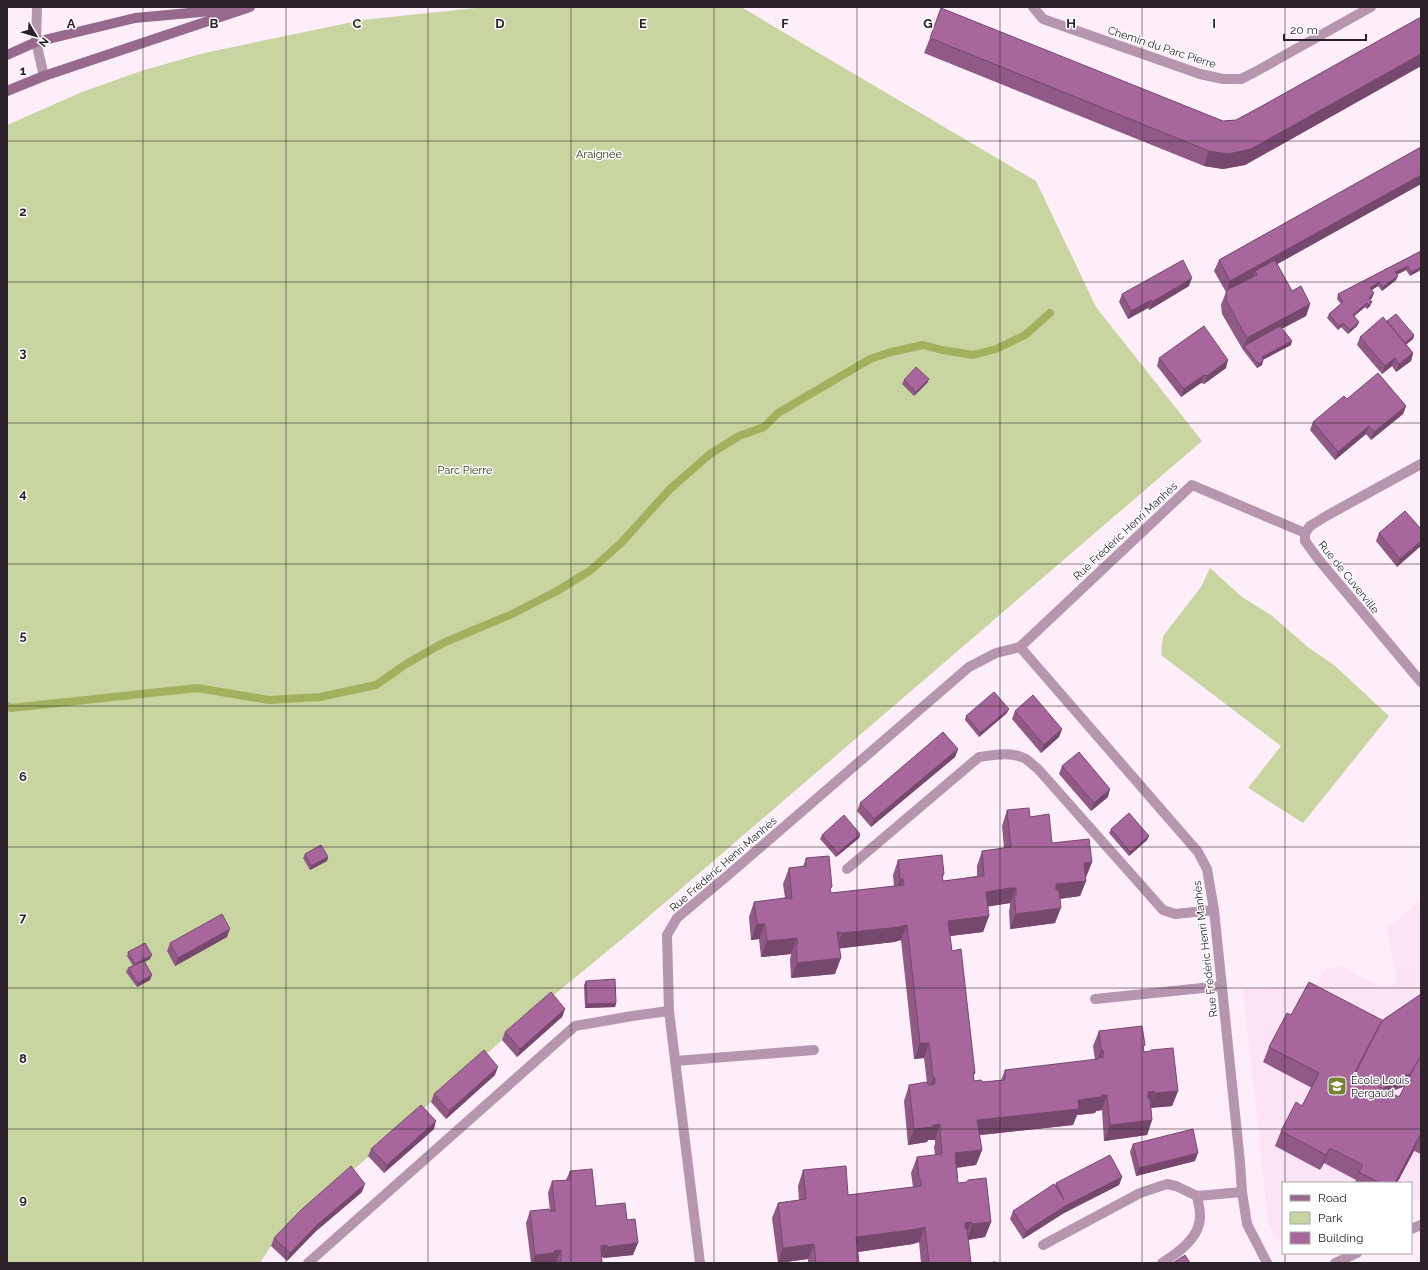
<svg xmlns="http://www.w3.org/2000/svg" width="1428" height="1270" font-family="Raleway,sans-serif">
  <rect width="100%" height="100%" fill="#fdeef9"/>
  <polygon fill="#fce3f6" points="1421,900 1421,1198 1411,1202 1411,1183 1283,1183 1283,1242 1273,1235 1268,1220 1243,990 1316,984 1326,969 1343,965 1349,971 1381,986 1394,985 1397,979 1387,929"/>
  <g fill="#c9d5a1">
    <polygon points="515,7 741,7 1036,181 1096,307 1202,441 633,930 548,1000 298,1218 271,1246 260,1263 7,1263 7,125 82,92 141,71 204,53 362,20 476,8"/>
    <polygon points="1210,568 1242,597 1271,615 1309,648 1334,665 1389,716 1303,823 1248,788 1281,746 1161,655 1163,636 1201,587"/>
  </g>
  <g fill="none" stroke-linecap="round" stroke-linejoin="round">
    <polyline stroke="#a1b15e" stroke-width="8" points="7,706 11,708 197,688 269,700 320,697 376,685 406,664 443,643 510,615 557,591 591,570 621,543 670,489 710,454 739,436 764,427 778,413 870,359 891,352 923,345 942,350 973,355 996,349 1025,335 1050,313"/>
    <g stroke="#b596ae" stroke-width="10">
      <path d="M847,869L979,757C993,755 1012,751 1026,759C1030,762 1034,766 1038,769L1163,910L1175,914L1214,910"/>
      <polyline points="1095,999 1222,986"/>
      <polyline points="675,1061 814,1050"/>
      <polyline points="1043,1245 1140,1193 1167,1184 1176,1186 1197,1196 1242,1192"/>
      <polyline points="308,1263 575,1026 632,1016 669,1011"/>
      <path d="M1162,1263C1178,1253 1201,1237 1200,1215C1200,1209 1198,1202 1197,1196"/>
    </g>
    <g stroke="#b596ae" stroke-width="10">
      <polyline points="37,7 36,42 44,76"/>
      <polyline points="1033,7 1043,19 1200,74 1223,79 1241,79 1255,72 1371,7"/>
      <polyline points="1421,464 1328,515 1310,526 1305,533 1305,541 1319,560 1421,682"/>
      <polyline points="1020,647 1198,852 1207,869 1214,910 1240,1162 1242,1192 1247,1224 1267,1263"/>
      <polyline points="1411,1229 1421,1225"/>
      <polyline points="700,1263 669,1011 667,935 677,918 727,876 969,667 996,653 1020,647 1192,485 1305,533"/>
      <polyline points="1335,1263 1357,1253"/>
    </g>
    <g stroke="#96698d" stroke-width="10">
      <polyline points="7,55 36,42 135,18 233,9"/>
      <polyline points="7,91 44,76 250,7"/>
    </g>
  </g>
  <g fill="#905986" fill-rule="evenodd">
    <polygon points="1421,17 1421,66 1245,165 1223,169 1204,166 924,53 930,38 1223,121 1236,120 1262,106"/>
    <polygon points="1421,147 1421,184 1277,264 1292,291 1310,304 1306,316 1282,328 1291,345 1263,360 1262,365 1257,368 1243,350 1222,314 1221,305 1226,292 1214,271 1219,260"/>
    <polygon points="1421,251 1410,276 1406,270 1397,275 1396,280 1382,291 1378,286 1371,290 1372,298 1370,299 1370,306 1367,309 1365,307 1354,316 1359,322 1357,326 1348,334 1341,327 1338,330 1327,318 1329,314 1341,304 1337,299 1338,294"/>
    <polygon points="1189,286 1149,310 1148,308 1128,319 1119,302 1122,294"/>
    <polygon points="1387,321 1414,335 1413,339 1406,344 1413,353 1411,361 1396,372 1392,366 1382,374 1357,345 1360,337"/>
    <polygon points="1159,358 1226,368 1204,384 1201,383 1181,397 1157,366"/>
    <polygon points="929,379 927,383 914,396 902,384 904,380"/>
    <polygon points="1347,399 1406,406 1403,414 1371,440 1366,434 1335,460 1310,430 1313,422"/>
    <polygon points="1421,529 1397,567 1376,541 1379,533"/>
    <polygon points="1015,711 1062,729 1059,737 1041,753 1012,719"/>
    <polygon points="1007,713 979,737 965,720 966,716"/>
    <polygon points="958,749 955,757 871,827 857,811 860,803"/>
    <polygon points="1062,766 1108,797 1091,811 1059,774"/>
    <polygon points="1007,810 1030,817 1052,843 1092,862 1086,877 1085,877 1086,881 1080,896 1060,899 1055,923 1010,929 1009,911 1010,906 1010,903 1004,904 988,906 989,916 983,932 950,936 952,951 975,1073 973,1078 974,1081 983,1082 1001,1080 1005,1070 1095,1060 1093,1046 1099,1031 1145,1045 1143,1048 1144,1052 1178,1091 1172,1106 1151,1108 1152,1120 1147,1135 1104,1141 1102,1110 1096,1111 1095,1113 1077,1115 1073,1125 979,1135 982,1150 976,1165 957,1168 958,1183 991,1222 985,1237 968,1240 971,1263 921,1263 919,1242 913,1244 858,1252 859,1263 808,1263 808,1259 778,1263 772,1218 778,1203 799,1200 798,1186 803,1170 848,1195 913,1187 911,1173 917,1157 935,1155 934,1147 935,1144 935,1140 928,1140 927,1142 908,1145 904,1101 909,1085 927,1083 924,1058 914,1059 901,940 894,942 839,948 835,974 791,978 790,959 791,954 761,957 759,939 751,940 749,917 754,902 785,898 783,884 789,868 803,867 806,858 831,891 831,893 894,886 893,875 898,860 944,874 943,877 943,881 977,876 977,866 982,851 1004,848 1002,826"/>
    <polygon points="1111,829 1149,836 1147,840 1129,856 1109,833"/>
    <polygon points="860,834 859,838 836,857 820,839 822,835"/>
    <polygon points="305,854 328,857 327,861 310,870 303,858"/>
    <polygon points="227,937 175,966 167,951 170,943"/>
    <polygon points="128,952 150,959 144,962 150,980 137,987 126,972 128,968 133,966 127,956"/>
    <polygon points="586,981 616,1003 615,1007 585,1008 584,985"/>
    <path d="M1421,994V1154L1414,1151L1397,1183H1355L1356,1180L1324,1163L1320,1170L1275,1146L1281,1131L1302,1106L1312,1088L1263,1062L1269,1047L1291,1015L1382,1020ZM1405,1086L1399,1097L1390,1092L1392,1091Z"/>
    <polygon points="565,1009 562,1017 517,1057 502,1040 505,1032"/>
    <polygon points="495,1075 446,1119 431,1102 434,1094"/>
    <polygon points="434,1129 384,1173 368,1156 371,1149"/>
    <polygon points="1133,1144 1195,1161 1136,1176 1130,1152"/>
    <polygon points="570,1171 596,1206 627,1220 633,1255 603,1258 603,1257 602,1257 602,1263 556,1263 556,1262 551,1263 531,1263 526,1223 530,1211 550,1211 548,1193 552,1181 566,1180"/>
    <polygon points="1122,1177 1119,1185 1064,1213 1023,1239 1010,1219 1013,1211 1055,1186 1056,1183"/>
    <polygon points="362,1192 315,1232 287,1261 271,1246 274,1238"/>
  </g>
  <g fill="#76486d">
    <polygon points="1421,54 1421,66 1245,165 1223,169 1204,166 1209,151"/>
    <polygon points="1421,175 1421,184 1256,276 1257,275 1255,271 1252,278 1226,293 1230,281"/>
    <polygon points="1408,266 1406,270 1393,276 1395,272"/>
    <polygon points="1421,267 1421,270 1410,276 1411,272"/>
    <polygon points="1398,276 1396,280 1382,291 1383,287"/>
    <polygon points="1192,278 1189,286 1149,310 1152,302"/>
    <polygon points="1379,282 1378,286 1369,292 1370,288"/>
    <polygon points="1374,293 1372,298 1367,302 1369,298"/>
    <polygon points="1151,300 1148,308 1128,319 1131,311"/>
    <polygon points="1372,302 1370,306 1367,309 1368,305"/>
    <polygon points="1367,303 1365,307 1351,319 1353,315"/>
    <polygon points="1310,304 1306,316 1246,348 1244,346 1243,350 1247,338"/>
    <polygon points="1359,322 1357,326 1348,334 1350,330"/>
    <polygon points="1343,323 1341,327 1338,330 1339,326"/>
    <polygon points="1414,335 1413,339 1401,349 1402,345"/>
    <polygon points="1292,341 1291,345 1260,361 1262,357"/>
    <polygon points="1413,353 1411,361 1396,372 1399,364"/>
    <polygon points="1395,358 1392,366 1382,374 1385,366"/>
    <polygon points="1228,360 1226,368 1204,384 1207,376"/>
    <polygon points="1263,361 1262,365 1257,368 1258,364"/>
    <polygon points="1204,375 1201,383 1181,397 1184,389"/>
    <polygon points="929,379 927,383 914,396 916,392"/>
    <polygon points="1406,406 1403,414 1371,440 1374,432"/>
    <polygon points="1369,426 1366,434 1335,460 1338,452"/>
    <polygon points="1421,541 1421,546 1397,567 1400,559"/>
    <polygon points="1009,709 1007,713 979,737 980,733"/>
    <polygon points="1062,729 1059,737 1041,753 1044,745"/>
    <polygon points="958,749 955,757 871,827 874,819"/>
    <polygon points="1110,789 1108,797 1091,811 1094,803"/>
    <polygon points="860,834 859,838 836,857 838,853"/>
    <polygon points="1149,836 1147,840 1129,856 1130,852"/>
    <polygon points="328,857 327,861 310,870 311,866"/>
    <polygon points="1092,862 1086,877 1078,878 1084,863"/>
    <polygon points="900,879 903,879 897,894 895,895"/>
    <polygon points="1086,881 1080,896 1050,900 1056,884"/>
    <polygon points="1016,888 1010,903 980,908 986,892"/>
    <polygon points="1061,908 1055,923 1010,929 1016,914"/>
    <polygon points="989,916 983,932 942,937 948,921"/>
    <polygon points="757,924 765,924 759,939 751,940"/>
    <polygon points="907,925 901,940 894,942 836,949 842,933"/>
    <polygon points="230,929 227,937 175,966 178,958"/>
    <polygon points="837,932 840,932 835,947"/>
    <polygon points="797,938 791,954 761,957 767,941"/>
    <polygon points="152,955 150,959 134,968 135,964"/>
    <polygon points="841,958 835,974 791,978 797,963"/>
    <polygon points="152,975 150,980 137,987 138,983"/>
    <polygon points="616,1003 615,1007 585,1008 587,1004"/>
    <polygon points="565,1009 562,1017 517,1057 520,1049"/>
    <polygon points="920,1043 929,1043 924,1058 914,1059"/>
    <polygon points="1101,1050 1103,1050 1098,1065 1098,1059"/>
    <polygon points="498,1067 495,1075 446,1119 449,1111"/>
    <polygon points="1412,1073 1408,1085 1392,1091 1376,1103 1380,1091 1397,1079"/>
    <polygon points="933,1078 935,1078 929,1093 928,1093"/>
    <polygon points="1155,1091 1149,1107 1148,1092"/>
    <polygon points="1178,1091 1172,1106 1149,1108 1155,1093"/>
    <polygon points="1102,1095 1107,1095 1102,1110 1096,1111 1095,1113 1077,1115 1073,1125 972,1136 977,1120"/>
    <polygon points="1152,1120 1147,1135 1104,1141 1110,1125"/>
    <polygon points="436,1121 434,1129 384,1173 387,1165"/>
    <polygon points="940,1124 935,1140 928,1140 927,1142 908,1145 914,1129 933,1125"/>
    <polygon points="1420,1135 1414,1151 1397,1183 1395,1183"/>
    <polygon points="1330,1148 1324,1163 1320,1170 1326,1155"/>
    <polygon points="982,1150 976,1165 950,1168 955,1153"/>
    <polygon points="1198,1153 1195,1161 1136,1176 1139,1168"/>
    <polygon points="1122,1177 1119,1185 1064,1213 1023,1239 1026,1231 1067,1205"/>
    <polygon points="365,1184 362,1192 315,1232 287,1261 290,1253 318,1224"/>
    <polygon points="971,1222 965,1238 965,1223"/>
    <polygon points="991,1222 985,1237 967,1240 972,1224"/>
    <polygon points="925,1227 919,1242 913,1244 850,1253 856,1237"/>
    <polygon points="638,1243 633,1255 603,1258 607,1247"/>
    <polygon points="814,1244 808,1259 778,1263 783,1248"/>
    <polygon points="607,1245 603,1257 596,1257 601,1246"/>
    <polygon points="561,1250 556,1262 551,1263 533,1263 535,1255"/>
  </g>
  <g fill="#a8679c" stroke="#76486d">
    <polygon points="941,8 1223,121 1236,120 1262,106 1421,17 1421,54 1251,149 1228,154 1209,151 930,38"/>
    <polygon points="1421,147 1421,175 1230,281 1219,260"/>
    <polygon points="1421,251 1421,267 1411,272 1408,266 1395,272 1398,276 1383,287 1379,282 1370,288 1374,293 1369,298 1372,302 1368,305 1367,303 1353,315 1359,322 1350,330 1343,323 1339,326 1329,314 1343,302 1338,294"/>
    <polygon points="1183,260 1192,278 1152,302 1151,300 1131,311 1122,294"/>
    <polygon points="1275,260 1292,291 1301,286 1310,304 1247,338 1227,302 1226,293 1227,290 1257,275 1255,271"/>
    <polygon points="1396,314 1414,335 1405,343 1387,321"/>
    <polygon points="1383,317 1413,353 1399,364 1395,358 1385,366 1360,337"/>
    <polygon points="1204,326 1228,360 1207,376 1204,375 1184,389 1159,358"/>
    <polygon points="1280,326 1292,341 1262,357 1263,361 1258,364 1244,346"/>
    <polygon points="916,367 929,379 916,392 904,380"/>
    <polygon points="1378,373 1406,406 1374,432 1369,426 1338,452 1313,422 1344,396 1347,399"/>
    <polygon points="1405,511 1421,529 1421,541 1400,559 1379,533"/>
    <polygon points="994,692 1009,709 980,733 966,716"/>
    <polygon points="1033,695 1062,729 1044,745 1015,711"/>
    <polygon points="943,732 958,749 874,819 860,803"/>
    <polygon points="1079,752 1110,789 1094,803 1062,766"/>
    <polygon points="1029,808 1030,817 1049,814 1052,843 1089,839 1092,862 1084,863 1086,881 1056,884 1056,890 1059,890 1061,908 1016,914 1014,895 1016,895 1016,888 1010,888 986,892 989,916 948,921 952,951 961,949 975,1073 973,1073 974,1081 981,1080 983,1082 1005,1080 1005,1070 1098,1059 1098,1058 1104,1057 1103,1050 1101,1050 1099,1031 1142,1026 1145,1045 1143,1046 1144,1052 1151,1051 1151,1050 1173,1048 1178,1091 1155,1093 1155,1091 1148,1092 1148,1098 1150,1099 1152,1120 1110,1125 1107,1095 1102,1095 1101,1097 1078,1100 1079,1109 977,1120 982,1150 955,1153 958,1183 967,1182 968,1180 986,1178 991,1222 972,1224 971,1222 965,1223 965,1228 967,1229 971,1263 929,1263 925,1227 918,1229 856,1237 859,1263 816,1263 814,1244 783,1248 778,1203 806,1199 803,1170 846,1166 848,1195 921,1186 921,1180 919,1179 917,1157 942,1154 940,1132 941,1130 940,1124 933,1125 933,1127 914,1129 909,1085 927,1082 929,1085 935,1084 935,1078 933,1078 929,1043 920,1043 907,925 899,927 842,933 840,932 837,932 841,958 797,963 796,944 798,944 797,938 767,941 765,924 757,924 754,902 785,898 792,899 789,868 806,866 806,858 829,856 832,887 830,888 831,893 904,885 903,879 900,879 898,860 942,855 944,874 942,874 943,881 984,876 982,851 1011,847 1007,810"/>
    <polygon points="1129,813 1149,836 1130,852 1111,829"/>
    <polygon points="844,815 860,834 838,853 822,835"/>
    <polygon points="321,845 328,857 311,866 305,854"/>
    <polygon points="222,914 230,929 178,958 170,943"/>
    <polygon points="145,943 152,955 135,964 128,952"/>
    <polygon points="144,961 152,975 138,983 128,968"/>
    <polygon points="615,979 616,1003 587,1004 586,981"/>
    <polygon points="1309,982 1382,1020 1354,1074 1399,1097 1421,1055 1421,1136 1420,1135 1395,1183 1380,1183 1359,1172 1363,1165 1330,1148 1326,1155 1281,1131 1296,1102 1302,1106 1319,1073 1269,1047 1287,1013 1291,1015"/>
    <polygon points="551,992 565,1009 520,1049 505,1032"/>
    <polygon points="1421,994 1421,1055 1411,1073 1397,1079 1383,1089 1355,1074 1382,1021"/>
    <polygon points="484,1050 498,1067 449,1111 434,1094"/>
    <polygon points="421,1105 436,1121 387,1165 371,1149"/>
    <polygon points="1193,1129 1198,1153 1139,1168 1133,1144"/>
    <polygon points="1110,1155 1122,1177 1067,1205 1026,1231 1013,1211 1054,1184 1064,1200 1056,1183"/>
    <polygon points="351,1166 365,1184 318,1224 290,1253 274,1238 301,1210"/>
    <polygon points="592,1169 596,1206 625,1203 627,1220 635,1219 638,1243 607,1247 607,1245 601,1246 602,1263 561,1263 561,1250 554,1251 554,1253 535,1255 530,1211 549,1209 549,1211 555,1211 552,1181 570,1180 570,1171"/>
    <polygon points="1185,1255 1190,1263 1173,1263"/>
    <polygon points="996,1262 996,1263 984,1263"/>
  </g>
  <path fill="none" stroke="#2b2229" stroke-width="1" stroke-opacity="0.55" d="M143,7V1263M286,7V1263M428,7V1263M571,7V1263M714,7V1263M857,7V1263M1000,7V1263M1142,7V1263M1285,7V1183M7,141H1421M7,282H1421M7,423H1421M7,564H1421M7,706H1421M7,847H1421M7,988H1421M7,1129H1421M1285,1253V1263"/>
  <defs>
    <g id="school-square" transform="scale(1)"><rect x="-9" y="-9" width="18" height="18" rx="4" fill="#768432" stroke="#fff"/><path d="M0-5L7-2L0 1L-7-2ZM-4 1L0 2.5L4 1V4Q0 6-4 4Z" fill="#fff"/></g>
  </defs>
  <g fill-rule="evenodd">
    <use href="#school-square" x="1337" y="1086"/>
  </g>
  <g text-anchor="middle" stroke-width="3" stroke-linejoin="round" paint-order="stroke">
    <g font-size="11" fill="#2b2229" stroke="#fff">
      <text transform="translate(1162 47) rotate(18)" y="4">Chemin du Parc Pierre</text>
      <text transform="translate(1125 531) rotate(-43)" y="4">Rue Frédéric Henri Manhès</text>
      <text transform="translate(1349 577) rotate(51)" y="4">Rue de Cuverville</text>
      <text transform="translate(723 864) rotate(-41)" y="4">Rue Frédéric Henri Manhès</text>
      <text transform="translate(1205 949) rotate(-97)" y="4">Rue Frédéric Henri Manhès</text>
    </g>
    <g font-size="11" fill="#2c320e" stroke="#fff">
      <text x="599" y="158">Araignée</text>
      <text x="465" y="474">Parc Pierre</text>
    </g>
    <g font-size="11" fill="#2b2229" stroke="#fff" text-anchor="start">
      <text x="1351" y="1084">École Louis<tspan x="1351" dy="13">Pergaud</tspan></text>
    </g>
  </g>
  <g font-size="13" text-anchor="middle" font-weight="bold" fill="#2b2229" stroke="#fff" stroke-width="3" stroke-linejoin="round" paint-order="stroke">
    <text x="71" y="28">A</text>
    <text x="214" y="28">B</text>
    <text x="357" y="28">C</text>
    <text x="500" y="28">D</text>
    <text x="643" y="28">E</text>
    <text x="785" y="28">F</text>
    <text x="928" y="28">G</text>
    <text x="1071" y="28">H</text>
    <text x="1214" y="28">I</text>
    <text x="23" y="75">1</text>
    <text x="23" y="216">2</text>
    <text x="23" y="357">3</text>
    <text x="23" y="498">4</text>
    <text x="23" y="640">5</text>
    <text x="23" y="781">6</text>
    <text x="23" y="922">7</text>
    <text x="23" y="1063">8</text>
    <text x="23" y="1204">9</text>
  </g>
  <rect width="1428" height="1270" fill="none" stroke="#2b2229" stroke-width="16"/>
  <rect x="1282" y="1182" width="130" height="72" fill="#ffffff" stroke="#aaa7a9"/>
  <rect x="1290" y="1195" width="20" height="6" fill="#96698d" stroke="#aaa7a9"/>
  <text x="1318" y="1202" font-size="12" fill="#2b2229">Road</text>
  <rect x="1290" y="1212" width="20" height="12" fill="#c9d5a1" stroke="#aaa7a9"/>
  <text x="1318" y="1222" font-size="12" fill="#2b2229">Park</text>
  <rect x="1290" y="1232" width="20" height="12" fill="#a8679c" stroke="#aaa7a9"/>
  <text x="1318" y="1242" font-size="12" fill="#2b2229">Building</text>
  <g transform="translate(36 36) rotate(128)" stroke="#ffffff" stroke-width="3" paint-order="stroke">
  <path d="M0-3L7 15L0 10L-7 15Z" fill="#2b2229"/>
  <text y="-6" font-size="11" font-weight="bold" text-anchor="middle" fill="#2b2229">N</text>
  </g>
  <path d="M1284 34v6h82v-6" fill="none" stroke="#2b2229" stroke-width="2"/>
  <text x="1290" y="34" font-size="12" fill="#2b2229" stroke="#ffffff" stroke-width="3" paint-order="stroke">20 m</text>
</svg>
